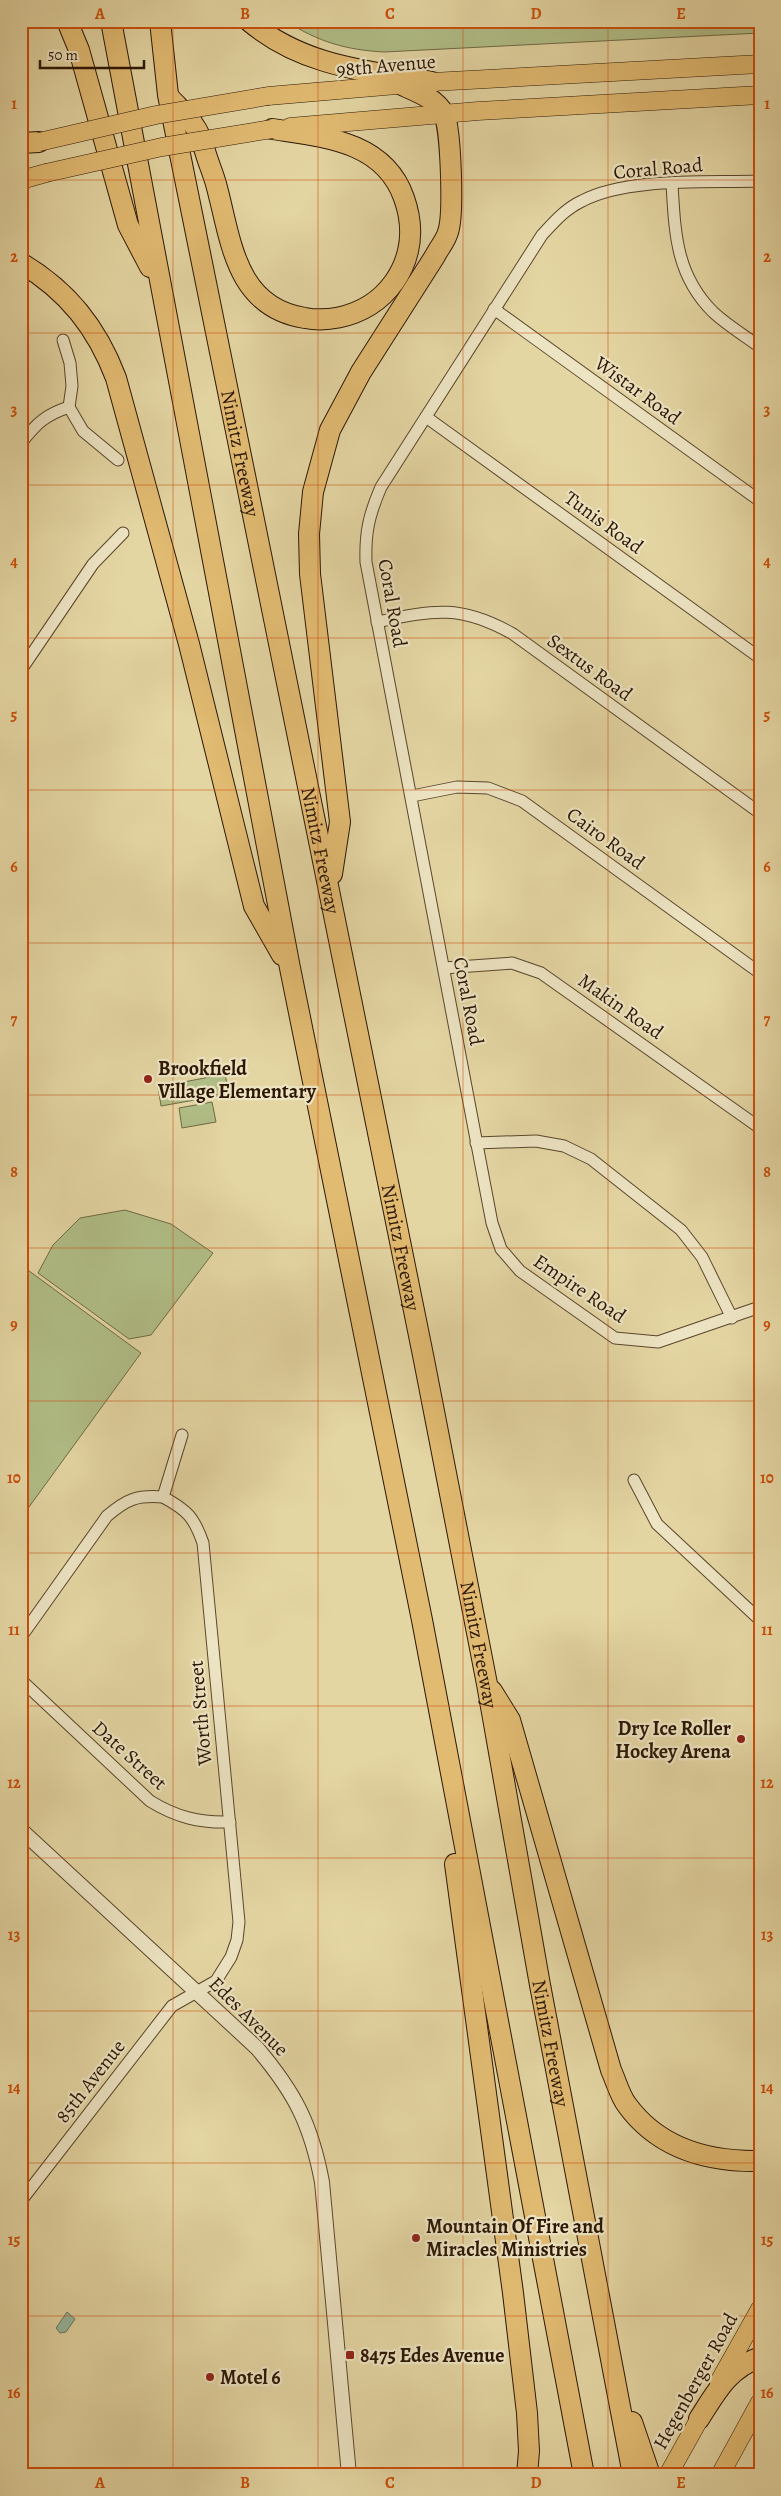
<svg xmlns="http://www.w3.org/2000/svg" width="781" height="2496" font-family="Alegreya,serif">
  <rect width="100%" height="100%" fill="#e4d6a3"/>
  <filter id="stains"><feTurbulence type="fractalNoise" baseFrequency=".004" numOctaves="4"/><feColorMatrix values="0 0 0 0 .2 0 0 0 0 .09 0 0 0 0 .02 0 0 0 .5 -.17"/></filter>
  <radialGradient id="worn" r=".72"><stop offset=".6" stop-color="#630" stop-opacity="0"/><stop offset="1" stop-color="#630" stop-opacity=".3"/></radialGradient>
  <g fill="#b1be87" stroke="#6e6a46">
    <path d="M286,21H760V33L384,52C347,50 318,42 286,21Z"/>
    <polygon points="225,1074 229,1094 161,1106 158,1087"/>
    <polygon points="212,1102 216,1122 182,1128 179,1108"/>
    <polygon points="125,1210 171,1224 213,1253 151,1335 129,1339 38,1273 53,1245 80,1218"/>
    <polygon points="21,1265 141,1353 21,1518"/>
  </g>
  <polygon fill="#96b9a2" stroke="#6b7863" points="67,2312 75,2319 66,2332 60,2333 56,2328"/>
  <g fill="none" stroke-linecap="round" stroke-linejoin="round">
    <g stroke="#59462c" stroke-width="13">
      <g id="minor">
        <path d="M760,181C708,183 628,177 582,201C565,209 554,222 542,235L381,487C369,515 365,532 366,562L492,1223L501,1249L520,1271L615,1338L658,1342L760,1307"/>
        <path d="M672,184C675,234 676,275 713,312C727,325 745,336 760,347"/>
        <polyline points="494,309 760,501"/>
        <polyline points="63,340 70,363 72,386 69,407 83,431 118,460"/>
        <polyline points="426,417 760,658"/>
        <path d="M21,443C37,423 45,415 69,407"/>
        <path d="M377,622C434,610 460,604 513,634L760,813"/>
        <polyline points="21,670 93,564 123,533"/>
        <polyline points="412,796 457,787 488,788 522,801 760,973"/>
        <polyline points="444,968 512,963 541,973 760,1128"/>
        <polyline points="476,1143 536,1141 564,1146 591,1159 681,1230 702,1257 732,1318"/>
        <polyline points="634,1480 657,1524 760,1620"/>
        <path d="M21,1637L107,1516C127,1499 137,1495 163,1497"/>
        <path d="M21,1680L150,1801C176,1817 199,1823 230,1822"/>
        <path d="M21,2201L172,2006L216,1981L231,1957L237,1940L239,1922L203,1543C194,1517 187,1510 163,1497L182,1435"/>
      </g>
    </g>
    <g stroke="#59462c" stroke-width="16">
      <path id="tertiary" d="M21,1830L257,2048C295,2093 311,2124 322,2182L349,2475"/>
    </g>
    <g stroke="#2b1604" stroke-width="19">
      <g id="primary">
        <polyline points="268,96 432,82 760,64"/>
        <polyline points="290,127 478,111 760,95"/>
        <polyline points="21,180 46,173"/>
        <polyline points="719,2382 760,2309"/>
        <polyline points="668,2475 706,2407"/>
        <polyline points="720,2475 760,2402"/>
      </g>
    </g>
    <g stroke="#2b1604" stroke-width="22">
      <g id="motorway">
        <polyline points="67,21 79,50 128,225 150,267"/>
        <polyline points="111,21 290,968 422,1620 584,2475"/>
        <path id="s1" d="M160,21L168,95L424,1360L487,1684L540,1985L633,2475"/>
        <path d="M249,21C302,66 366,71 432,82"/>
        <path d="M170,98C178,107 189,116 195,127C200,133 202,144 205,151C208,162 213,173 216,184C231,238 234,307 305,318C327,322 351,317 370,305C389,293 403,273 408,251C412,234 410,215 404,198C384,141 324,137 272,129"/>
        <polyline points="21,143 39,142"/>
        <path d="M21,263C68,291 97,328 116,378L189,644L254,906L282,955"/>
        <path d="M332,874L340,822L310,574L309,534L313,492L330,430L361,372L435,256C439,248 446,240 448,232C454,215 451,129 444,114C435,97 416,92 400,84"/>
        <path d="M492,1691L510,1720L611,2070C616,2081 620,2096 627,2105C659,2149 708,2162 760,2161"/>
        <polyline points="455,1864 513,2293 527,2413 529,2451 527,2475"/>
        <path d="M699,2419C717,2391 727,2370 760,2357"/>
        <polyline points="632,2422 650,2475"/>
      </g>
    </g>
    <use href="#minor" stroke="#ede4c3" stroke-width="11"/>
    <use href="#tertiary" stroke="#ede4c3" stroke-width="14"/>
    <use href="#primary" stroke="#e2bb72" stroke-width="18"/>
    <use href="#motorway" stroke="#e2bb72" stroke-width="20"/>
    <g stroke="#2b1604" stroke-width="19" stroke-linecap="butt">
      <g id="primary-bridge">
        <polyline points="39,142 156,115 268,96"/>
        <polyline points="46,173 162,147 272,129"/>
      </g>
    </g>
    <use href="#primary-bridge" stroke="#e2bb72" stroke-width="18"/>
  </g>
  <path fill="none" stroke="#cc4f0b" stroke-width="1" stroke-opacity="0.55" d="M173,21V2475M318,21V2475M463,21V2475M608,21V2475M21,180H760M21,333H760M21,485H760M21,638H760M21,790H760M21,943H760M21,1095H760M21,1248H760M21,1401H760M21,1553H760M21,1706H760M21,1858H760M21,2011H760M21,2163H760M21,2316H760"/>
  <g fill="#8f2418" stroke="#ede4c3" stroke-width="2">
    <circle cx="148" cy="1079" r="5"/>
    <circle cx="741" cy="1739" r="5"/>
    <circle cx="416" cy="2238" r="5"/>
    <rect x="345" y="2350" width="10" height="10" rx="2.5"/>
    <circle cx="210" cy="2377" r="5"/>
  </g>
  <g text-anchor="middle" stroke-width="4.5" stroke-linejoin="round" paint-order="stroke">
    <g font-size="20" fill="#2b1604" stroke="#ede4c3">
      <text transform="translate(386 65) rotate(-5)" y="7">98th Avenue</text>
      <text transform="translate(658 168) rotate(-5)" y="7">Coral Road</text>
      <text transform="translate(638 390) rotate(36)" y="7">Wistar Road</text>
      <text dy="7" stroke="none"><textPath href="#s1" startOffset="440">Nimitz Freeway</textPath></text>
      <text transform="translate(604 522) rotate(36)" y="7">Tunis Road</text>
      <text transform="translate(393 603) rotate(80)" y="7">Coral Road</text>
      <text transform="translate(590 667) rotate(36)" y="7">Sextus Road</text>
      <text transform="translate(606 838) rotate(36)" y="7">Cairo Road</text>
      <text dy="7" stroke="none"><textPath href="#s1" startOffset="845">Nimitz Freeway</textPath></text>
      <text transform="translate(469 1001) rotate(79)" y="7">Coral Road</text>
      <text transform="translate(621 1006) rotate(35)" y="7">Makin Road</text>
      <text dy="7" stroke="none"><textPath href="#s1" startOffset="1250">Nimitz Freeway</textPath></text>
      <text transform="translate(580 1288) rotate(34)" y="7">Empire Road</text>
      <text dy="7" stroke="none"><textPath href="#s1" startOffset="1655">Nimitz Freeway</textPath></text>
      <text transform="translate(200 1713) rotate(-95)" y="7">Worth Street</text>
      <text transform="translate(130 1755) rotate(42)" y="7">Date Street</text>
      <text transform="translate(249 2016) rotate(45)" y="7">Edes Avenue</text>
      <text dy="7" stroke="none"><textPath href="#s1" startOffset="2060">Nimitz Freeway</textPath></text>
      <text transform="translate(90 2081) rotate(-52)" y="7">85th Avenue</text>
      <text transform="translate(695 2381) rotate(-61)" y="7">Hegenberger Road</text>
    </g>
    <g font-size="20" font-weight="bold" fill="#2b1604" stroke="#ede4c3" text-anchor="start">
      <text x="158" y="1075">Brookfield<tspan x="158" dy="23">Village Elementary</tspan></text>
      <text x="731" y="1735" text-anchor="end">Dry Ice Roller<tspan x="731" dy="23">Hockey Arena</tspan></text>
      <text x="426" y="2233">Mountain Of Fire and<tspan x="426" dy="23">Miracles Ministries</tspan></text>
      <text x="360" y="2362">8475 Edes Avenue</text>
      <text x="220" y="2384">Motel 6</text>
    </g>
  </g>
  <rect width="781" height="2496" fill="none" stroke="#e4d6a3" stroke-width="55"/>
  <path d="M40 60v8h104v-8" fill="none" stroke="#2b1604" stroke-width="2.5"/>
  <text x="48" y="60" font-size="15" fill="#2b1604" stroke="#ede4c3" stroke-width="4" paint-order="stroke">50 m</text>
  <rect x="28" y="28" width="726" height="2440" fill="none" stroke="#cc4f0b" stroke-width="2"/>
  <g font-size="16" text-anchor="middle" font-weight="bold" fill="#cc4f0b">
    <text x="100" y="19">A</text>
    <text x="245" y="19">B</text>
    <text x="390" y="19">C</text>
    <text x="536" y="19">D</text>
    <text x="681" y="19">E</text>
    <text x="14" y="109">1</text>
    <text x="767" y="109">1</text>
    <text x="14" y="262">2</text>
    <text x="767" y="262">2</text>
    <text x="14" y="415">3</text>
    <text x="767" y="415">3</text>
    <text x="14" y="567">4</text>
    <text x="767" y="567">4</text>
    <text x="14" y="720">5</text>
    <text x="767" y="720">5</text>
    <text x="14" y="872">6</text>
    <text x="767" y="872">6</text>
    <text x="14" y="1025">7</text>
    <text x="767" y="1025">7</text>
    <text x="14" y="1177">8</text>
    <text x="767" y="1177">8</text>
    <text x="14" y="1330">9</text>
    <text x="767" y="1330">9</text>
    <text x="14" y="1483">10</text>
    <text x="767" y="1483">10</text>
    <text x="14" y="1635">11</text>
    <text x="767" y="1635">11</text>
    <text x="14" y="1788">12</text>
    <text x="767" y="1788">12</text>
    <text x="14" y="1940">13</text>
    <text x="767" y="1940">13</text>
    <text x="14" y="2093">14</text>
    <text x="767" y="2093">14</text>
    <text x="14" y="2245">15</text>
    <text x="767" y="2245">15</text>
    <text x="14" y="2398">16</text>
    <text x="767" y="2398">16</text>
    <text x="100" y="2488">A</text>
    <text x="245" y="2488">B</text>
    <text x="390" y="2488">C</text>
    <text x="536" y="2488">D</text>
    <text x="681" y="2488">E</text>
  </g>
  <rect width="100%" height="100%" filter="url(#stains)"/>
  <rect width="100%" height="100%" fill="url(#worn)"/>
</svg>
